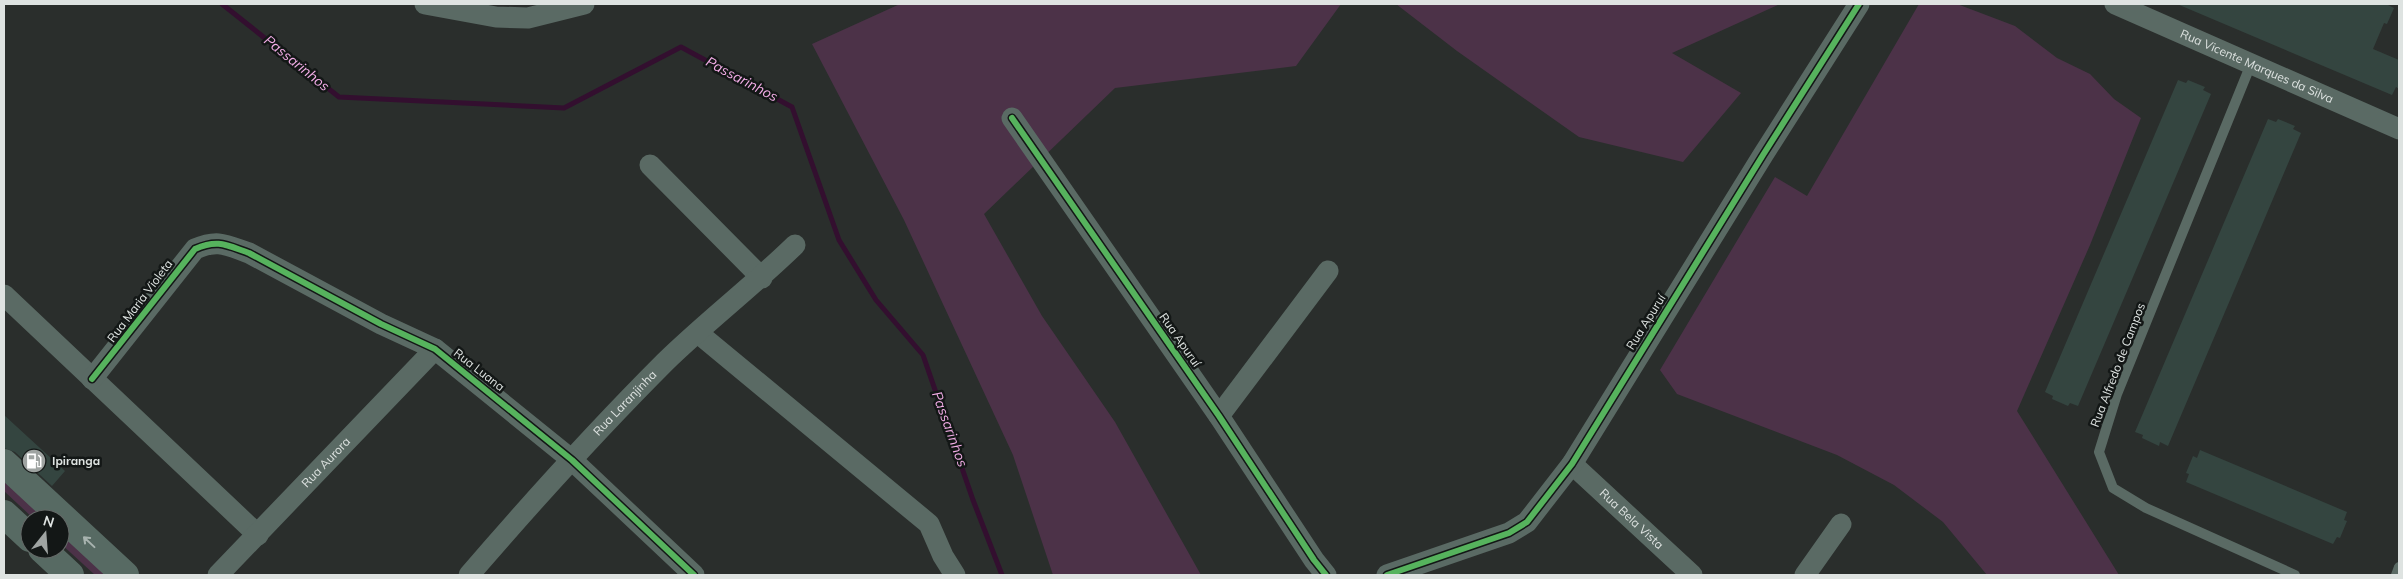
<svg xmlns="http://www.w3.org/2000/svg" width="2403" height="579" font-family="Mulish,sans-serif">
  <rect width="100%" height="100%" fill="#2a2e2c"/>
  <g fill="#4c3248">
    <polygon points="900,4 1341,4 1296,66 1115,88 984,214 1042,316 1115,422 1201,575 1053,575 1013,455 904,220 812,44"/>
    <polygon points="1396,4 1780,4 1672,53 1741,93 1683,162 1579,137 1457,51"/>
    <polygon points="1919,4 1957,4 2015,26 2057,58 2090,74 2114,99 2141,118 2090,245 2017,411 2119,575 1987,575 1943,522 1894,485 1837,455 1677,394 1660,370 1775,177 1807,196"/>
    <polygon points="4,471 56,519 34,519 4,491"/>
    <polygon points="60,523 117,575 95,575 60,543"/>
  </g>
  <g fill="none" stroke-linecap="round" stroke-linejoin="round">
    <polyline stroke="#330f2f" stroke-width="5" points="222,4 339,97 564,108 681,47 792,107 839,240 876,300 923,355 973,500 1002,575"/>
  </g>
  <g fill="#344540">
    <polygon points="2177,4 2386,4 2394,8 2387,24 2384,23 2373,49 2399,60 2399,89 2396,87 2392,95"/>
    <polygon points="2178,80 2186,83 2188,80 2205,87 2203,90 2211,94 2078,406 2070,403 2068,406 2052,399 2053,396 2045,392"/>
    <polygon points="2268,119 2276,122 2278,119 2295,126 2293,129 2301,133 2168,446 2160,442 2159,446 2142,438 2143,435 2135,432"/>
    <polygon points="4,415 65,471 52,486 15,452 4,448"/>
    <polygon points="2200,450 2347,512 2344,520 2347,521 2340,538 2337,537 2333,544 2186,482 2189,474 2186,473 2193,456 2197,458"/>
  </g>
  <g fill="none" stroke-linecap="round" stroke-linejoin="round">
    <g stroke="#5a6a64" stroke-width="10">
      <polyline points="2251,64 2117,394 2099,452 2113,488 2146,508 2295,575"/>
      <polyline points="2396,575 2399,567"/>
    </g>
    <g stroke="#5a6a64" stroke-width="21">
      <polyline points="425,4 496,17 528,18 584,4"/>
      <path id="s1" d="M2115,4L2399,129"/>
      <polyline points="1012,118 1219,416 1314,560 1326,575"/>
      <polyline points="650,165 762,278"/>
      <polyline points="4,295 258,535"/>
      <polyline points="698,333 929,524 943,556 955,575"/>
      <path d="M92,379L195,249C218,239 226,245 249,253L381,324L435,349L572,460L694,575"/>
      <polyline points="1219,416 1328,271"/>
      <path id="s2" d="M1572,464L1692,575"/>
      <path id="s3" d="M218,575L435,349"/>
      <path id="s4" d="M469,575C532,502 597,430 665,362C707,321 753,286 795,245"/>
      <polyline points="1387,575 1509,533 1527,522 1572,464 1763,155 1859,4"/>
      <polyline points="1805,575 1841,524"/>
    </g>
    <g stroke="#576a63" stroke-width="28">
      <polyline points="4,463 125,575"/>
      <polyline points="4,514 30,538"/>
      <polyline points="42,549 70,575"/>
    </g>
    <g stroke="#131716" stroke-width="9">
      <g id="cycleway">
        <polyline points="1012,118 1219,416 1314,560 1326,575"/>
        <path d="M92,379L195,249C218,239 226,245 249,253L381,324L435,349L572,460L694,575"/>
        <polyline points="1387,575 1509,533 1527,522 1572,464 1763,155 1859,4"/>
      </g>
    </g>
    <use href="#cycleway" stroke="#56b35d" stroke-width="6"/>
  </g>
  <defs><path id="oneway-shaft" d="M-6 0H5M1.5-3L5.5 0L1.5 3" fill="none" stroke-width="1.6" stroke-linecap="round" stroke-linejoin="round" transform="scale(1.25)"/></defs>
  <use stroke="#a8b3af" href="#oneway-shaft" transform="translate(89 542) rotate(-137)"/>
  <defs>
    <g id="fuel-disc" transform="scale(1.25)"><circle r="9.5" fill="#9fa4a2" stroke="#131716"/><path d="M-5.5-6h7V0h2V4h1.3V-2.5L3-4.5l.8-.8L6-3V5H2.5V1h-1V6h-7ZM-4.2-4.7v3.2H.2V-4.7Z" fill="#fff"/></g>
  </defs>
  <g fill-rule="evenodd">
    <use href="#fuel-disc" x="34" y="461"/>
  </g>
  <g text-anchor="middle" stroke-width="5" stroke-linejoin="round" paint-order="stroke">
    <g font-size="12" fill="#dee3e1" stroke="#131716">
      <text dy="4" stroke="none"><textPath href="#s1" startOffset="155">Rua Vicente Marques da Silva</textPath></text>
      <text transform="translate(140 301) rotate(-53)" y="4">Rua Maria Violeta</text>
      <text transform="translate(1646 322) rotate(-58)" y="4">Rua Apuruí</text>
      <text transform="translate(1180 340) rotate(55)" y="4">Rua Apuruí</text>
      <text transform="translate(2118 365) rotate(-69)" y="4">Rua Alfredo de Campos</text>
      <text transform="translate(479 370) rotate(38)" y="4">Rua Luana</text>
      <text dy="4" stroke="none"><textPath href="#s4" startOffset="232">Rua Laranjinha</textPath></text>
      <text dy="4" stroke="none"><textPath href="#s3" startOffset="156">Rua Aurora</textPath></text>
      <text dy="4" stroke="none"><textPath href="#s2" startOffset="81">Rua Bela Vista</textPath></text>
    </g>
    <g font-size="12" font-weight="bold" fill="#dee3e1" stroke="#131716" text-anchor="start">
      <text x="52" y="465">Ipiranga</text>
    </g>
    <g font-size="14" font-style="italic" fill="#f3ade7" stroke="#131716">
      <text transform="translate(297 63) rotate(39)" y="5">Passarinhos</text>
      <text transform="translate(742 79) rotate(28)" y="5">Passarinhos</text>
      <text transform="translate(950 429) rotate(70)" y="5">Passarinhos</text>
    </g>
  </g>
  <rect width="2403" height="579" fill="none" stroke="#dee3e1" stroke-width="10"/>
  <g transform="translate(45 534) rotate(17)"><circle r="24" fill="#131716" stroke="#646967"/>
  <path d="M0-4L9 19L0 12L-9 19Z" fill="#9fa4a2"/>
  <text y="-8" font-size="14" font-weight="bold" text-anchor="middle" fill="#dee3e1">N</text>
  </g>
</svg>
